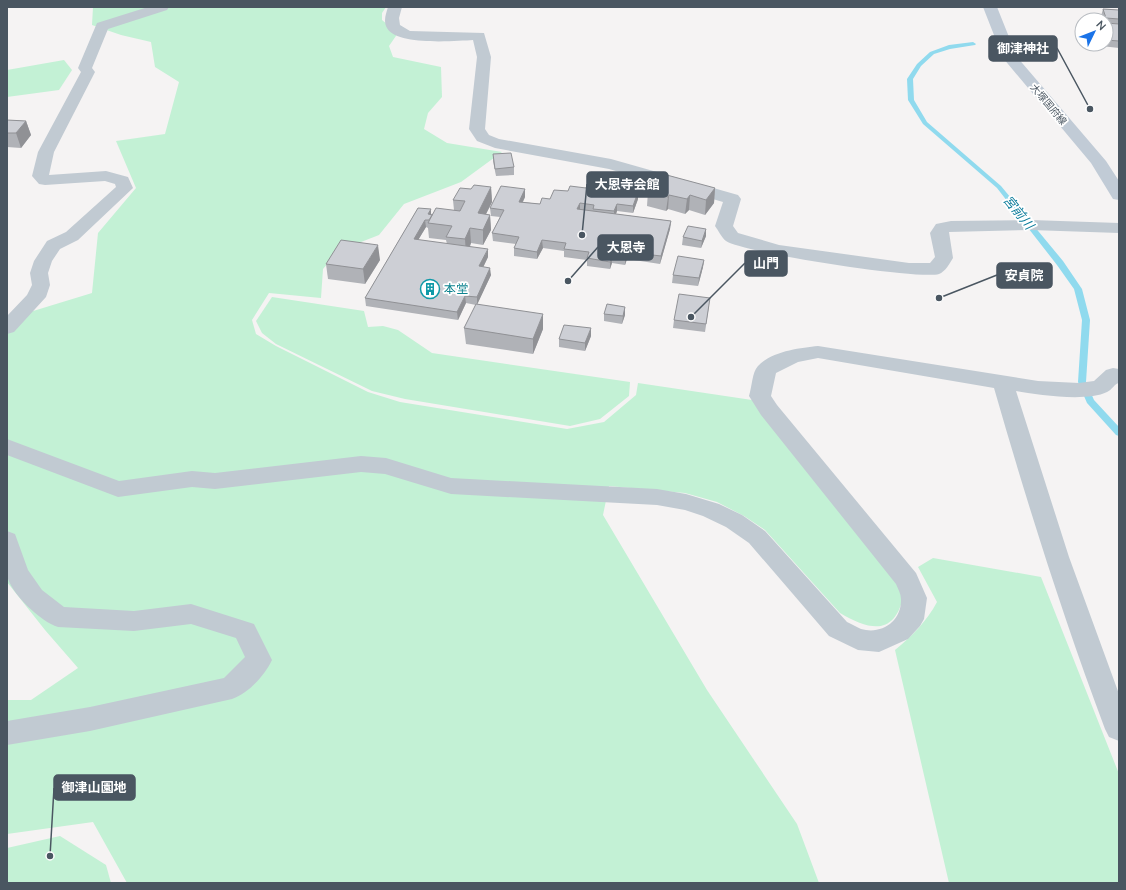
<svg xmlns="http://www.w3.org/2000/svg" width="1126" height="890" font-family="'Nunito Sans','Noto Sans JP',sans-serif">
  <rect width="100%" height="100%" fill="#f5f3f3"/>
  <g fill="#c3f1d5">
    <path d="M93,7H386L382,13V20L398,33L389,46L393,57L441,67L442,97L428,113L424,129L447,143L502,152L461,182L404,204L379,235L338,251L323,269L321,298L269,293L252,320L256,334L276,346L368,392L400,402L567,429L604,422L636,395L638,383L752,400L904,593C896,635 872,632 840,613L765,530L744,516L717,502L685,493L609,486L603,515L707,690L797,824L819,883H127L93,822L7,834V700H31L78,668L45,630L7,582V319L92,293L98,233L136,188L116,141L165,134L179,82L155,67L151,42L121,35L92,25Z"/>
    <polygon points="64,60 72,70 59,90 7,97 7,70"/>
    <polygon points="272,297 364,311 368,327 383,326 398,330 432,353 630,382 629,396 600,419 570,426 405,399 372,391 276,344 262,333 256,321"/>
    <path d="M933,558L1041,577L1119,774V883H949L895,650C912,636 927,621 937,602L918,567Z"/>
    <polygon points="60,836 106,865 111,883 7,883 7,848"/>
  </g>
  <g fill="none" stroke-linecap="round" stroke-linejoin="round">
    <polygon fill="#90daee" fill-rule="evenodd" points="973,42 976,44 975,45 950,49 934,54 921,66 913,79 914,100 927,122 1001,186 1063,261 1082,289 1090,320 1086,382 1094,400 1119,427 1119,436 1116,435 1087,403 1078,382 1082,320 1074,289 1057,265 997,188 923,124 908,100 907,79 917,64 930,52 949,45"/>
    <g fill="#c1cad2" fill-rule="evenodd">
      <polygon points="148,7 169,7 167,10 108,29 92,68 95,72 54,152 49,175 106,171 128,177 133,188 78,240 60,249 52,261 48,273 50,285 46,297 14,332 7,334 7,316 27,295 32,285 30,273 34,261 47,241 66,232 116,187 115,184 105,181 45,185 39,184 32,176 38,152 81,72 78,68 97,23"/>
      <path d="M388,7H402L399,18L400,25L410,31L484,33L491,57L485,129L489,135L499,139L611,159L738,195L741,199L733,226L738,233L779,245L909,263H930L935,257L930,233L936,224L951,221L1031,220L1119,223V233L1031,230L949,232L953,258C950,263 945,272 939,274C919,280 744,253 726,241C722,238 718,230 715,226L723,202L609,169L495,148L477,141L469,129L477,57L473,40C455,41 397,46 387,28C383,21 386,14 388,7Z"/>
      <path d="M818,346L1038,381L1079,383L1094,381L1106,370L1113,368L1119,369V383C1114,384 1112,390 1107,392C1087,402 1038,395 1016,391L1069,557L1119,694V741L1109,737L1105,729C1063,617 1027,503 994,388L818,358L798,362L776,373L771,396L777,405L916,573L927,598L924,619L920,626L908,639L888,648L879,652L858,650L829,636L749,543L726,527L703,516L685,510L657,505L451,494L385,474L361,472L215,489L192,487L118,497L7,455V439L119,481L192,471L215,473L361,456L386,458L451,478L657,489L686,494L719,504L742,515L765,531L847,622C852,624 856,627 861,629C882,635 902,621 901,599C901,594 898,589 896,584L761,415L749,396C752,387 752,372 758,366C772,351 800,348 818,346Z"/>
      <path d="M7,531L15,534L28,570L42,590L64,607L134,611L191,604L254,624L272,660C265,675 248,694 232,699L90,731L7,745V721L90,707L224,678L245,657L236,638L191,624L134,631L58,627C41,622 10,593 7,575C5,561 7,545 7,531Z"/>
    </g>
    <polygon fill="#c1cbd6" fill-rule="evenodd" points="983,7 997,7 1017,57 1106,161 1119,181 1119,200 1113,199 1091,163 1003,58"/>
  </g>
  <g fill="#b0b2b7" fill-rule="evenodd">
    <polygon points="1103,9 1119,10 1119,48 1101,46 1100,44 1106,44 1106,20 1102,20 1101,16"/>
    <polygon points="7,120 26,121 31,135 21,148 7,147"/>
    <polygon points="493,154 514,167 514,175 496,176 493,161"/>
    <path d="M491,187L492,202L486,214L490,215L491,230L483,245L471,243L470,247L488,257L483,267L491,275L477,304L543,329L533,354L466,344L464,328L476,305L466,303L458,320L366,306L365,298L418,208L431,214L454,210L453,200L471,189ZM426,227L428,228L429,238L446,240L447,244L418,240Z"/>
    <polygon points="715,188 714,203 705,215 689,210 685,214 668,209 666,211 647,206 648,191"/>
    <polygon points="525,189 525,197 523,202 540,204 550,199 638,199 633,213 617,211 616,214 671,221 670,229 660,264 627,259 625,265 612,263 610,269 587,266 587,260 564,257 564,251 543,248 537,259 514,256 514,248 516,244 493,241 492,233 500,217 491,216 490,208"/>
    <polygon points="706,229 706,236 701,248 682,245 683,237"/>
    <polygon points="380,260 365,284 328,279 326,264"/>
    <polygon points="704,260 703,267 698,286 672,283 673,275"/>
    <polygon points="709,306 705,332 673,328 674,320"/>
    <polygon points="625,307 625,315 622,324 604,321 604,314"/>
    <polygon points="591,336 585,351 559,347 559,339"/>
  </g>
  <g fill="#909195">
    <polygon points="26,121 31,135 21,148 16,133"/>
    <polygon points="491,187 492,202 479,228 478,213"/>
    <polygon points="715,188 714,203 705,215 706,200"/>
    <polygon points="525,189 525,197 519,209 519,202"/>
    <polygon points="638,192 638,199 633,213 633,206"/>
    <polygon points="669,195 668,209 666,211 668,197"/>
    <polygon points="690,195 689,210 685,214 687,199"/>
    <polygon points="580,203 580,210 577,209"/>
    <polygon points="617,204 617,211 614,219 614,211"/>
    <polygon points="431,209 431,217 428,214"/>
    <polygon points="490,215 491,230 483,245 483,230"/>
    <polygon points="425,220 426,227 414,247 414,239"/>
    <polygon points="671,221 670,229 660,264 661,256"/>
    <polygon points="470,228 471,243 466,254 465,239"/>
    <polygon points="706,229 706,236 701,248 702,241"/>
    <polygon points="542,240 543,248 537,259 537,252"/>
    <polygon points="378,245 380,260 365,284 363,269"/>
    <polygon points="488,249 488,257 480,274 479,266"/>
    <polygon points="627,252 627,259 625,265 625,257"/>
    <polygon points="612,256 612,263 610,269 610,262"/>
    <polygon points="704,260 703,267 698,286 699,278"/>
    <polygon points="490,268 491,275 477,305 477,297"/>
    <polygon points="465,296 466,303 458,320 457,312"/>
    <polygon points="625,307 625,315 622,324 623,316"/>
    <polygon points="543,314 543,329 533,354 533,339"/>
    <polygon points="591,328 591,336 585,351 585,343"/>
  </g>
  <g fill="#cdcfd5" stroke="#909195">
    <polygon points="1103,9 1119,10 1119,19 1106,18"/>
    <polygon points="1106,23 1119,24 1119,41 1106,40"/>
    <polygon points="7,120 26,121 16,133 7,133"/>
    <polygon points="511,153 514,167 495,169 493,154"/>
    <polygon points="663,174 715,188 706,200 690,195 687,199 669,195 668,197 648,191"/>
    <polygon points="474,185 491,187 478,213 490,215 483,230 470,228 465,239 446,237 452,226 428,223 436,208 460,211 465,201 453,200 460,188 471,189"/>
    <polygon points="587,185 638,192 633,206 617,204 614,211 593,209 594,205 580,203 577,209 671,221 661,256 627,252 625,257 612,256 610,262 587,258 589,252 564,249 566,243 542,240 537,252 514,248 519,237 492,233 504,210 490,208 501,186 525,189 519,202 540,204 542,198 550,199 554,190 568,191 570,186 586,188"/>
    <polygon points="418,208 431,209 428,214 432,215 429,220 425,220 414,239 488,249 479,266 490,268 477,297 465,296 457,312 365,298"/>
    <polygon points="688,226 706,229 702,241 683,237"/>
    <polygon points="341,240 378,245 363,269 326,264"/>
    <polygon points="678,256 704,260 699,278 673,275"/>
    <polygon points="679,294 710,298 706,324 674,320"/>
    <polygon points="476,304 543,314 533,339 464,328"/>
    <polygon points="607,304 625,307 623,316 604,314"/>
    <polygon points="564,325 591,328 585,343 559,339"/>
  </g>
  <defs>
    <g id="building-ring" transform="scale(1)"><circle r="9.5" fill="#fff" stroke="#0f9aa8" stroke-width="1.5"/><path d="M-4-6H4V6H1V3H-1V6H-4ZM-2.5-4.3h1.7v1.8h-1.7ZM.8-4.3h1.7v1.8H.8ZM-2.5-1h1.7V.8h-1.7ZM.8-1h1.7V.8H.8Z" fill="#0f9aa8"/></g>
  </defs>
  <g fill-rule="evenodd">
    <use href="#building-ring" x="430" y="289"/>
  </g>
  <g text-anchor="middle" stroke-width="3.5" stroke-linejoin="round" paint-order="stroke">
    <g font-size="10" fill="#4a5661" stroke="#fff">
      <text transform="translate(1049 104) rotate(50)" y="4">大塚国府線</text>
    </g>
    <g font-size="12" fill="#0d838f" stroke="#fff" text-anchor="start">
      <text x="444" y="293">本堂</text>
    </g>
    <g font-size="13" font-style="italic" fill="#0c7c9b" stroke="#fff">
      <text transform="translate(1019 212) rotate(51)" y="5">宮前川</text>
    </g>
  </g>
  <path fill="none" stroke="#4a5661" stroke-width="1.5" d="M1090 109L1057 48M582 235L587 184M568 281L598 247M691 317L745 263M939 298L997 275M50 856L54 788"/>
  <g fill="#4a5661" stroke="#fff" stroke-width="1.5">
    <circle cx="1090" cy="109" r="4"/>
    <circle cx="582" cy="235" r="4"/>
    <circle cx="568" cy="281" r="4"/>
    <circle cx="691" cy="317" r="4"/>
    <circle cx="939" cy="298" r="4"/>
    <circle cx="50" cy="856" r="4"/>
  </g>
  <g fill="#4a5661" stroke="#4a5661" stroke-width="1.5">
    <rect x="989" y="36" width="68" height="25" rx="4"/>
    <rect x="587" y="172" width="81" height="25" rx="4"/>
    <rect x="598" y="235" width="55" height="25" rx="4"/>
    <rect x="745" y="251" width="42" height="25" rx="4"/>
    <rect x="997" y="263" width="55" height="25" rx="4"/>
    <rect x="54" y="775" width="81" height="25" rx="4"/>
  </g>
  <g font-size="13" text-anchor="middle" font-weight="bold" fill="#fff">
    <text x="1023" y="53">御津神社</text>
    <text x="627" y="189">大恩寺会館</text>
    <text x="626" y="252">大恩寺</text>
    <text x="766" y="268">山門</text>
    <text x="1024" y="280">安貞院</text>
    <text x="94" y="792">御津山園地</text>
  </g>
  <rect width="1126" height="890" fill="none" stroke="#4a5661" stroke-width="16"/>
  <g transform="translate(1094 32) rotate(47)"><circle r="19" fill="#ffffff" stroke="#b7bbc0"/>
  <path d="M0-3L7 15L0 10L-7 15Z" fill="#1a73e8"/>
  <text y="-6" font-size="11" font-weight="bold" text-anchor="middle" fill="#4a5661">N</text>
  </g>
</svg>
